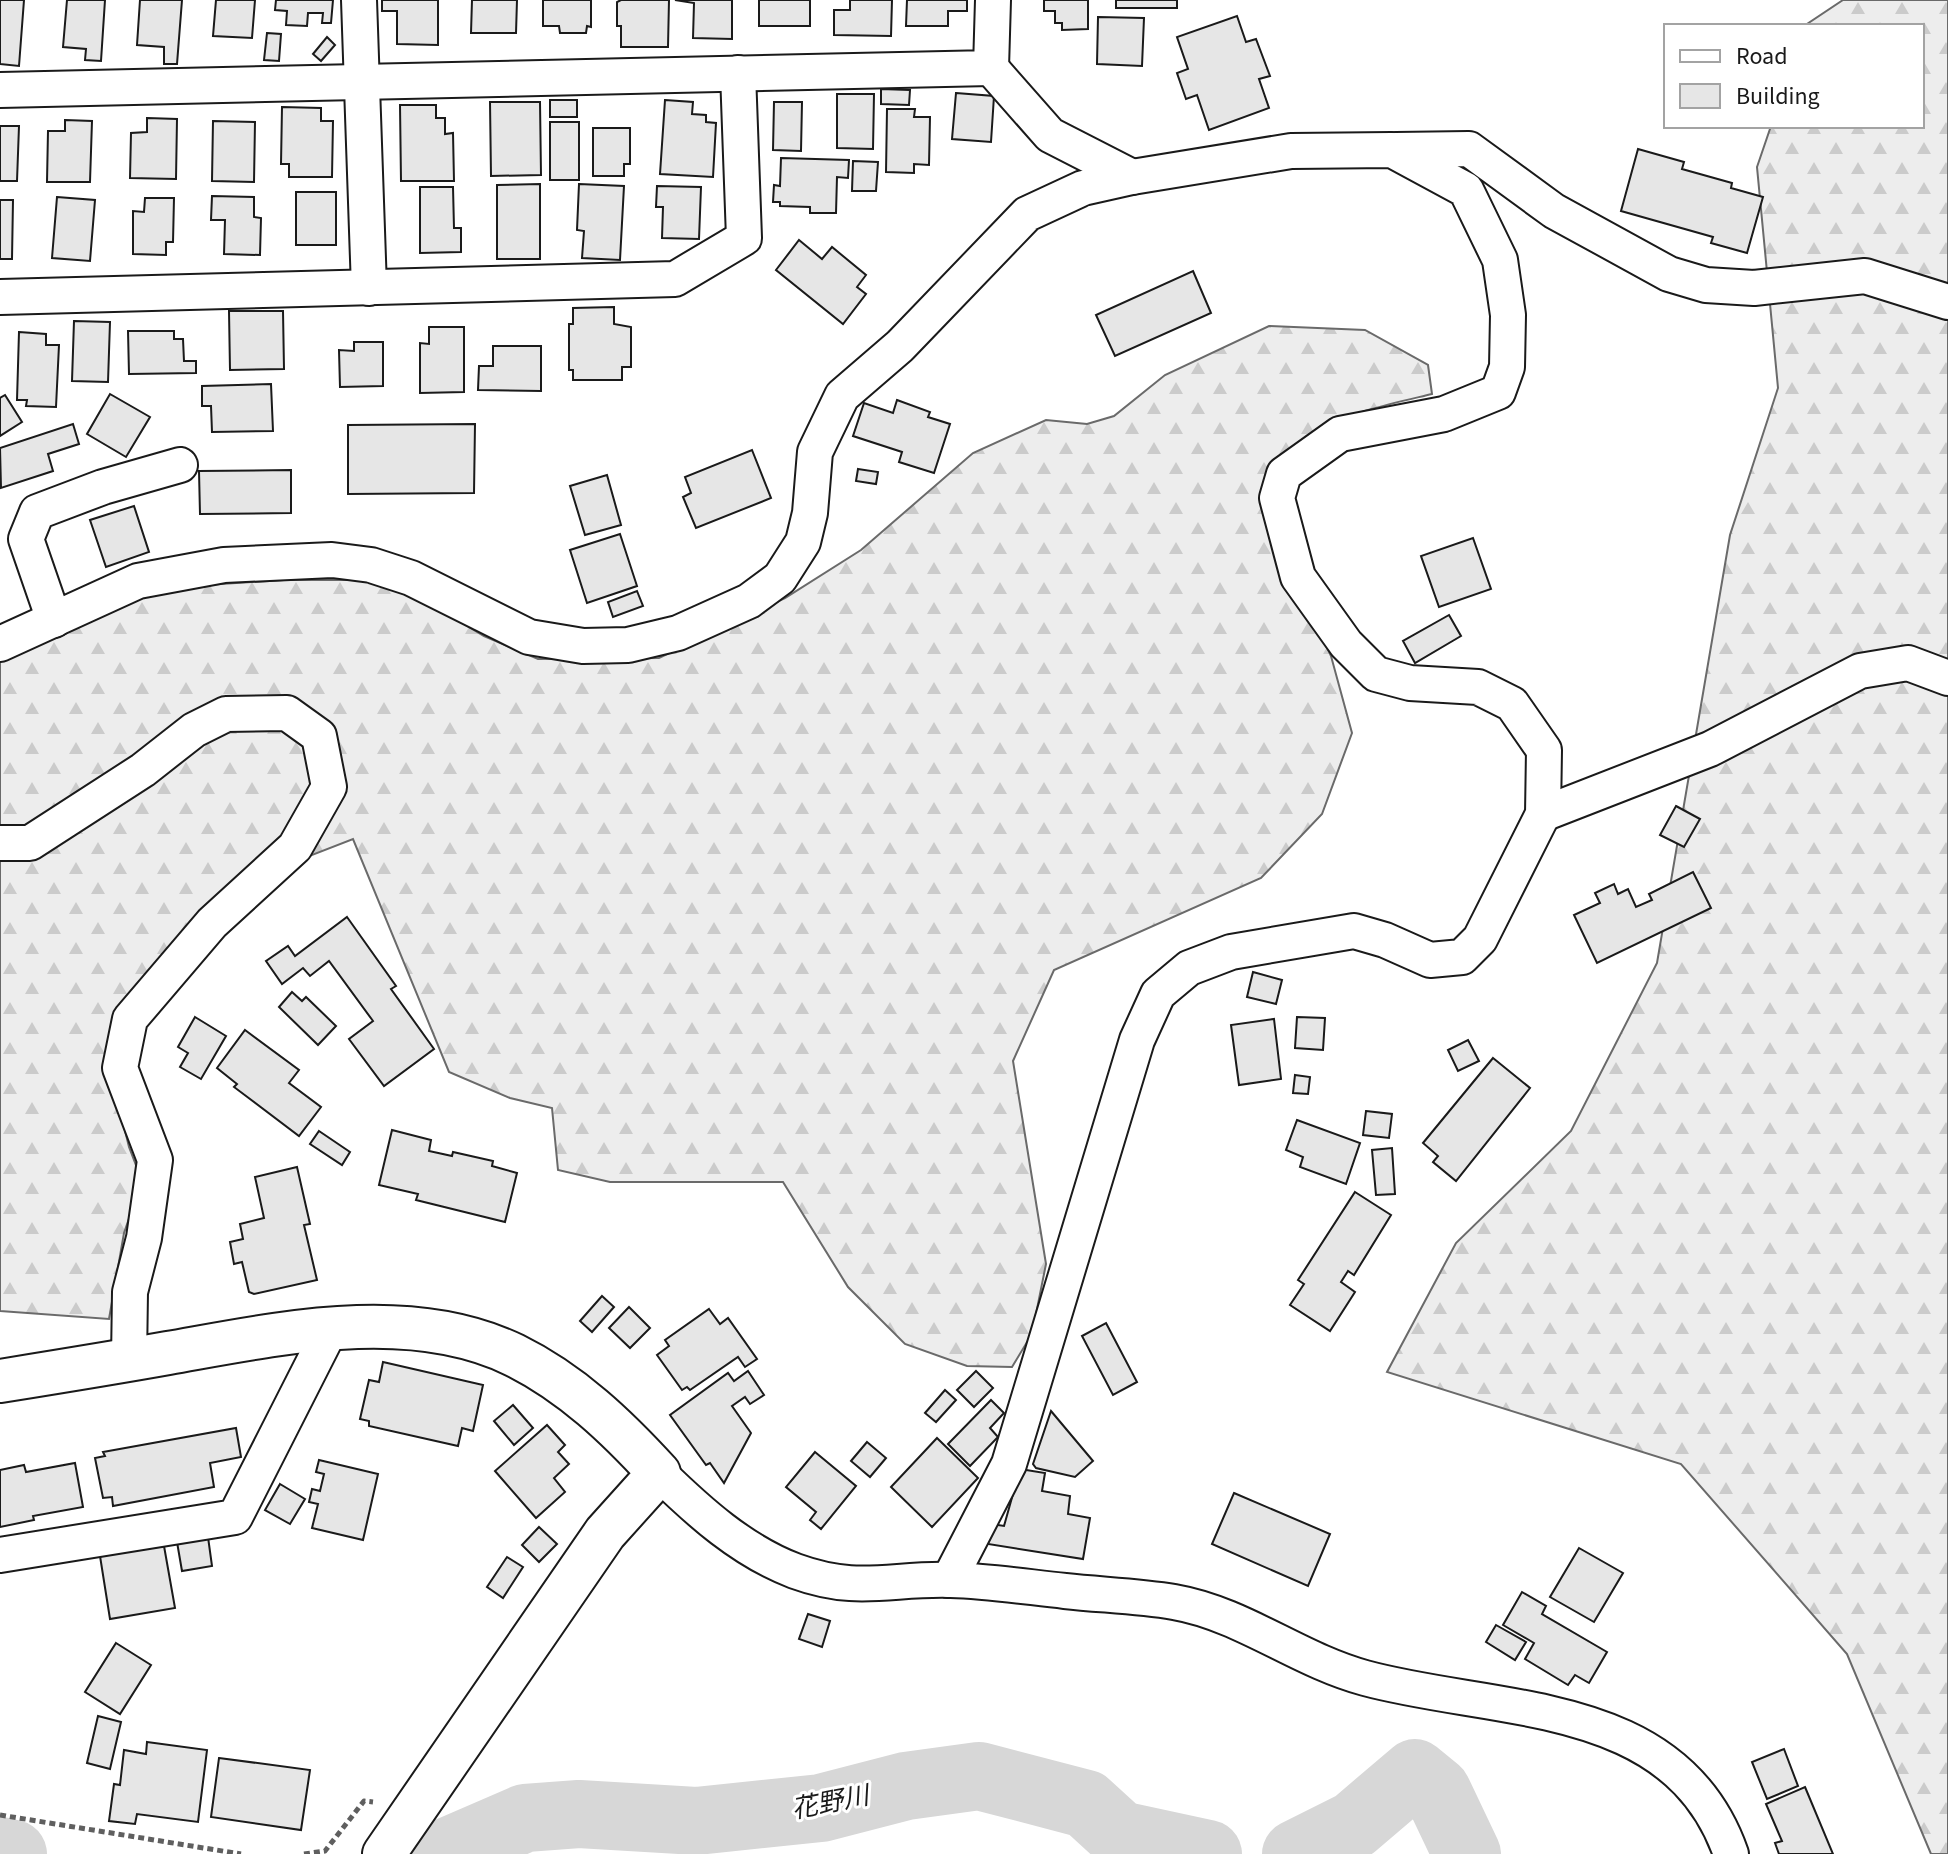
<svg xmlns="http://www.w3.org/2000/svg" width="1948" height="1854" font-family="'Source Sans 3','Noto Sans JP',sans-serif">
  <defs>
    <pattern id="forest-firs" width="22" height="20" patternUnits="userSpaceOnUse" patternTransform="scale(2)"><rect width="22" height="20" fill="#ededed"/><path d="M5 1l3.5 6h-7zM16 11l3.5 6h-7z" fill="#cbcbcb"/></pattern>
  </defs>
  <rect width="100%" height="100%" fill="#fff"/>
  <g fill="url(#forest-firs)" stroke="#6a6a6a" stroke-width="2">
    <polygon points="1843,0 1948,0 1948,1854 1931,1854 1847,1654 1681,1464 1387,1372 1456,1243 1571,1131 1657,963 1730,535 1778,388 1757,167 1771,126 1922,126 1922,26 1804,26"/>
    <path d="M1269,326L1365,330L1428,365L1432,394C1365,410 1268,427 1263,510L1331,656L1352,733L1322,814L1261,878L1054,970L1013,1061L1046,1264L1032,1334L1012,1367L967,1366L905,1344L848,1287L783,1182H610L558,1170L552,1108L510,1098L449,1072L353,839L245,881L139,1003L115,1090L129,1147L142,1181L124,1233L109,1319L0,1311V660L114,607L173,587L284,580H376L411,592L484,636L538,659L659,658L785,598L861,550L973,453L1046,420L1087,424L1114,416L1165,375Z"/>
  </g>
  <g fill="none" stroke-linecap="round" stroke-linejoin="round">
    <g stroke="#d7d7d7" stroke-width="68">
      <polyline points="0,1851 13,1854"/>
      <polyline points="442,1854 525,1818 579,1814 696,1821 821,1808 906,1786 979,1776 1086,1804 1120,1835 1208,1854"/>
      <polyline points="1296,1854 1354,1825 1415,1773 1437,1791 1467,1854"/>
    </g>
  </g>
  <g fill="#e6e6e6" stroke="#1a1a1a" stroke-width="2">
    <polygon points="0,0 24,0 19,66 0,64"/>
    <polygon points="67,0 105,0 101,61 85,60 86,49 63,47"/>
    <polygon points="140,0 182,0 177,64 164,64 164,47 137,45"/>
    <polygon points="216,0 255,0 252,38 213,36"/>
    <polygon points="276,0 333,0 331,23 322,23 323,13 308,13 307,26 286,25 287,11 275,10"/>
    <polygon points="382,0 438,0 438,45 397,44 397,11 382,11"/>
    <polygon points="472,0 517,0 516,33 471,33"/>
    <polygon points="543,0 591,0 591,27 587,26 586,33 560,33 559,26 543,26"/>
    <polygon points="621,0 669,0 668,47 621,47 621,26 617,26 617,2"/>
    <polygon points="675,0 732,0 732,39 693,38 694,3"/>
    <rect x="759" y="0" width="51" height="26"/>
    <polygon points="850,0 892,0 891,36 834,35 834,10 850,10"/>
    <polygon points="907,0 967,0 967,11 948,11 948,26 906,26"/>
    <polygon points="1044,0 1088,0 1088,29 1062,30 1062,23 1055,23 1055,11 1044,11"/>
    <rect x="1116" y="0" width="61" height="8"/>
    <polygon points="1237,16 1246,42 1256,39 1270,76 1259,79 1269,108 1209,130 1197,95 1186,99 1177,73 1188,69 1177,37"/>
    <polygon points="1098,17 1144,18 1142,66 1097,64"/>
    <polygon points="267,33 281,34 279,61 264,60"/>
    <polygon points="327,37 335,45 321,61 313,54"/>
    <polygon points="881,89 910,90 909,105 881,104"/>
    <polygon points="956,93 994,96 991,142 952,139"/>
    <polygon points="837,94 874,94 873,149 837,148"/>
    <rect x="550" y="100" width="27" height="17"/>
    <polygon points="665,100 693,102 692,114 706,115 706,122 716,123 713,177 660,174"/>
    <polygon points="490,102 540,102 541,175 491,176"/>
    <polygon points="774,102 802,102 801,151 773,150"/>
    <polygon points="400,105 436,105 436,118 445,118 445,134 453,133 454,181 401,181"/>
    <polygon points="282,107 321,108 321,121 333,121 332,177 289,177 289,164 281,164"/>
    <polygon points="887,109 915,109 914,117 930,117 929,165 914,164 914,173 886,172"/>
    <polygon points="147,118 177,119 176,179 130,178 131,133 147,132"/>
    <polygon points="65,120 92,121 90,182 47,182 48,131 65,131"/>
    <polygon points="213,121 255,122 254,182 212,181"/>
    <rect x="550" y="122" width="29" height="58"/>
    <polygon points="0,126 19,126 17,181 0,181"/>
    <polygon points="593,128 630,128 630,164 624,164 624,176 593,176"/>
    <polygon points="1638,149 1684,162 1682,169 1732,183 1731,188 1763,197 1747,253 1711,243 1713,237 1621,211"/>
    <polygon points="781,158 849,160 848,178 837,177 836,213 810,213 810,207 780,206 780,202 773,202 774,185 780,186"/>
    <polygon points="853,161 878,162 876,191 852,191"/>
    <polygon points="540,184 540,259 497,259 497,185"/>
    <polygon points="579,184 624,186 620,260 582,258 584,231 577,230"/>
    <polygon points="657,186 701,187 699,239 662,238 663,207 656,207"/>
    <polygon points="420,187 453,187 454,228 461,228 461,252 420,253"/>
    <rect x="296" y="192" width="40" height="53"/>
    <polygon points="212,196 254,197 254,217 261,218 260,255 224,254 225,220 211,220"/>
    <polygon points="57,197 95,200 90,261 52,258"/>
    <polygon points="145,198 174,198 173,242 166,242 166,255 133,254 133,211 144,212"/>
    <polygon points="0,200 13,200 12,259 0,259"/>
    <polygon points="799,240 822,259 832,247 866,275 857,287 866,294 843,324 776,270"/>
    <polygon points="1193,271 1211,313 1115,356 1096,315"/>
    <polygon points="614,307 614,324 631,327 631,367 622,367 622,380 573,380 573,370 569,370 569,324 573,324 573,308"/>
    <polygon points="229,311 283,311 284,369 230,370"/>
    <polygon points="74,321 110,322 108,382 72,381"/>
    <polygon points="429,327 464,327 464,392 420,393 420,343 429,344"/>
    <polygon points="128,331 174,331 174,339 183,339 184,361 196,361 196,373 129,374"/>
    <polygon points="19,332 46,334 46,345 59,345 56,407 26,406 27,400 17,400"/>
    <polygon points="354,342 383,342 383,386 340,387 339,350 354,351"/>
    <polygon points="493,346 541,346 541,391 478,390 479,366 493,366"/>
    <polygon points="271,384 273,431 212,432 211,406 202,406 202,386"/>
    <polygon points="110,394 150,417 126,457 87,434"/>
    <polygon points="5,395 22,422 0,436 0,398"/>
    <polygon points="897,400 930,412 928,417 950,424 934,473 899,462 902,452 853,436 864,403 893,413"/>
    <polygon points="73,424 79,444 48,454 53,471 1,488 0,448"/>
    <polygon points="475,424 474,493 348,494 348,425"/>
    <polygon points="752,450 771,498 696,528 683,497 691,493 685,477"/>
    <polygon points="858,469 878,472 876,484 856,481"/>
    <polygon points="291,470 291,513 200,514 199,471"/>
    <polygon points="607,475 621,525 585,535 570,486"/>
    <polygon points="134,506 149,552 106,567 90,520"/>
    <polygon points="620,534 637,586 587,603 570,550"/>
    <polygon points="1473,538 1491,589 1439,607 1421,556"/>
    <polygon points="637,591 643,606 613,617 608,602"/>
    <polygon points="1449,615 1461,636 1415,663 1403,641"/>
    <polygon points="1676,806 1700,819 1684,847 1660,835"/>
    <polygon points="1693,872 1711,908 1597,963 1574,915 1600,903 1595,893 1614,884 1618,894 1628,889 1636,907 1652,900 1649,894"/>
    <polygon points="347,917 396,986 391,989 434,1049 384,1086 349,1039 373,1021 329,961 310,976 303,968 282,984 266,961 288,946 295,956"/>
    <polygon points="1253,972 1282,980 1276,1004 1247,997"/>
    <polygon points="292,992 302,1001 306,997 336,1026 318,1045 279,1007"/>
    <polygon points="195,1017 226,1036 201,1079 180,1067 188,1053 178,1047"/>
    <polygon points="1297,1017 1325,1018 1323,1050 1295,1048"/>
    <polygon points="1274,1019 1281,1079 1239,1085 1231,1025"/>
    <polygon points="245,1030 299,1070 289,1083 321,1107 299,1136 234,1087 237,1084 217,1068"/>
    <polygon points="1468,1040 1479,1061 1458,1071 1448,1050"/>
    <polygon points="1493,1058 1530,1088 1456,1181 1433,1162 1438,1156 1423,1143"/>
    <polygon points="1295,1075 1310,1077 1308,1094 1293,1093"/>
    <polygon points="1366,1111 1392,1114 1389,1138 1363,1135"/>
    <polygon points="1297,1120 1360,1143 1346,1184 1300,1167 1303,1157 1286,1150"/>
    <polygon points="392,1130 431,1140 429,1151 452,1156 453,1152 493,1161 492,1166 517,1173 505,1222 416,1200 418,1194 379,1185"/>
    <polygon points="319,1131 350,1152 342,1165 310,1144"/>
    <polygon points="1392,1148 1395,1194 1376,1195 1372,1150"/>
    <polygon points="297,1167 310,1224 304,1225 317,1280 254,1294 249,1292 242,1262 234,1264 230,1242 243,1239 240,1224 264,1218 255,1177"/>
    <polygon points="1355,1192 1391,1215 1354,1275 1348,1271 1341,1282 1355,1292 1330,1331 1290,1305 1304,1284 1298,1280"/>
    <polygon points="602,1296 614,1307 592,1332 580,1321"/>
    <polygon points="629,1307 650,1328 630,1348 609,1328"/>
    <polygon points="709,1309 720,1324 728,1318 757,1359 745,1367 738,1357 690,1390 687,1387 682,1390 657,1355 669,1346 665,1340"/>
    <polygon points="1106,1323 1137,1382 1113,1395 1082,1336"/>
    <polygon points="383,1362 483,1385 473,1431 462,1428 458,1446 369,1426 369,1421 360,1419 369,1380 379,1382"/>
    <polygon points="748,1371 764,1395 750,1404 745,1397 732,1406 751,1433 724,1483 710,1463 706,1465 670,1415 728,1373 734,1381"/>
    <polygon points="976,1371 993,1388 974,1407 957,1390"/>
    <polygon points="945,1390 956,1400 936,1422 925,1413"/>
    <polygon points="991,1400 1004,1413 990,1428 998,1437 970,1466 948,1444"/>
    <polygon points="513,1405 533,1428 514,1445 494,1421"/>
    <polygon points="1051,1411 1093,1461 1075,1477 1036,1468 1033,1464"/>
    <polygon points="547,1425 565,1445 558,1452 569,1464 554,1478 565,1492 536,1518 495,1471"/>
    <polygon points="236,1428 241,1457 210,1463 214,1487 113,1506 112,1497 103,1498 95,1458 105,1456 103,1452"/>
    <polygon points="937,1438 978,1478 932,1527 891,1487"/>
    <polygon points="867,1442 886,1458 870,1477 851,1461"/>
    <polygon points="815,1452 856,1486 821,1529 810,1520 816,1512 786,1487"/>
    <polygon points="319,1460 378,1474 363,1540 312,1528 318,1504 309,1502 312,1489 320,1491 324,1474 316,1472"/>
    <polygon points="75,1463 83,1507 33,1516 34,1520 0,1527 0,1470 24,1465 26,1472"/>
    <polygon points="1020,1469 1045,1473 1042,1491 1070,1496 1068,1514 1090,1518 1083,1559 988,1544 991,1524 1004,1526"/>
    <polygon points="280,1484 305,1499 290,1524 265,1510"/>
    <polygon points="1234,1493 1330,1534 1308,1586 1212,1544"/>
    <polygon points="539,1527 557,1544 539,1562 522,1545"/>
    <polygon points="208,1537 212,1566 182,1571 177,1542"/>
    <polygon points="164,1546 175,1608 110,1619 100,1556"/>
    <polygon points="1579,1548 1623,1573 1594,1622 1550,1597"/>
    <polygon points="507,1557 523,1567 503,1598 487,1587"/>
    <polygon points="1522,1592 1546,1606 1542,1614 1607,1652 1589,1683 1575,1675 1568,1685 1525,1659 1534,1643 1503,1625"/>
    <polygon points="808,1614 830,1621 822,1647 799,1639"/>
    <polygon points="1496,1625 1526,1642 1515,1660 1486,1642"/>
    <polygon points="116,1643 151,1665 120,1714 85,1692"/>
    <polygon points="98,1716 121,1722 110,1769 87,1763"/>
    <polygon points="147,1742 207,1750 198,1822 137,1814 135,1824 109,1821 114,1784 120,1785 124,1750 146,1754"/>
    <polygon points="1784,1749 1798,1786 1767,1799 1752,1762"/>
    <polygon points="219,1758 310,1770 301,1830 211,1817"/>
    <polygon points="1805,1787 1833,1854 1779,1854 1775,1843 1782,1841 1766,1804"/>
  </g>
  <g fill="none" stroke-linecap="round" stroke-linejoin="round">
    <g stroke="#1a1a1a" stroke-width="38">
      <g id="minor">
        <polyline points="359,0 369,288"/>
        <polyline points="991,68 1050,135 1132,177"/>
        <polyline points="0,90 991,68 993,0"/>
        <polyline points="1396,150 1469,149 1554,211 1669,274 1706,285 1754,288 1865,276 1948,302"/>
        <polyline points="0,297 675,279 744,238 738,73"/>
        <polyline points="54,620 26,539 37,512 103,487 180,465"/>
        <polyline points="0,644 138,581 224,565 332,560 371,565 411,578 529,637 583,646 628,645 678,633 749,601 780,578 803,542 810,513 815,452 842,396 900,346 1027,214 1083,188 1132,177 1291,151 1392,150 1466,190 1500,260 1508,315 1507,367 1498,392 1444,414 1340,434 1284,474 1277,498 1298,577 1346,644 1376,674 1410,683 1478,687 1512,704 1544,750 1543,814 1480,939 1462,957 1430,960 1385,940 1354,931 1231,952 1189,968 1158,994 1137,1040 1009,1464 949,1580"/>
        <polyline points="1543,814 1710,749 1860,671 1908,663 1948,678"/>
        <polyline points="0,843 30,843 143,770 194,730 226,714 287,713 319,736 329,787 295,847 212,923 130,1019 120,1068 155,1160 144,1238 130,1292 129,1360"/>
        <path d="M659,1473C699,1512 742,1551 795,1571C858,1594 890,1578 951,1580C989,1581 1027,1587 1065,1591C1101,1595 1138,1596 1174,1602C1243,1614 1298,1660 1365,1678C1497,1714 1676,1696 1731,1854"/>
        <polyline points="0,1555 235,1517 330,1330"/>
      </g>
    </g>
    <g stroke="#1a1a1a" stroke-width="46">
      <path id="tertiary" d="M0,1381C56,1372 112,1363 168,1353C277,1334 409,1304 514,1355C571,1383 617,1427 659,1473L605,1533L384,1854"/>
    </g>
    <g stroke="#5f5f5f" stroke-width="5" stroke-dasharray="6 4" stroke-linecap="butt">
      <polyline points="0,1815 241,1854"/>
      <polyline points="304,1854 325,1851 364,1801 373,1802"/>
    </g>
    <use href="#minor" stroke="#fff" stroke-width="34"/>
    <use href="#tertiary" stroke="#fff" stroke-width="42"/>
  </g>
  <g text-anchor="middle" stroke-width="6" stroke-linejoin="round" paint-order="stroke">
    <g font-size="26" font-style="italic" fill="#1a1a1a" stroke="#fff">
      <text transform="translate(830 1802) rotate(-11)" y="9">花野川</text>
    </g>
  </g>
  <rect x="1664" y="24" width="260" height="104" fill="#ffffff" stroke="#a3a3a3" stroke-width="2"/>
  <rect x="1680" y="50" width="40" height="12" fill="#ffffff" stroke="#a3a3a3" stroke-width="2"/>
  <text x="1736" y="64" font-size="24" fill="#1a1a1a">Road</text>
  <rect x="1680" y="84" width="40" height="24" fill="#e6e6e6" stroke="#a3a3a3" stroke-width="2"/>
  <text x="1736" y="104" font-size="24" fill="#1a1a1a">Building</text>
</svg>
